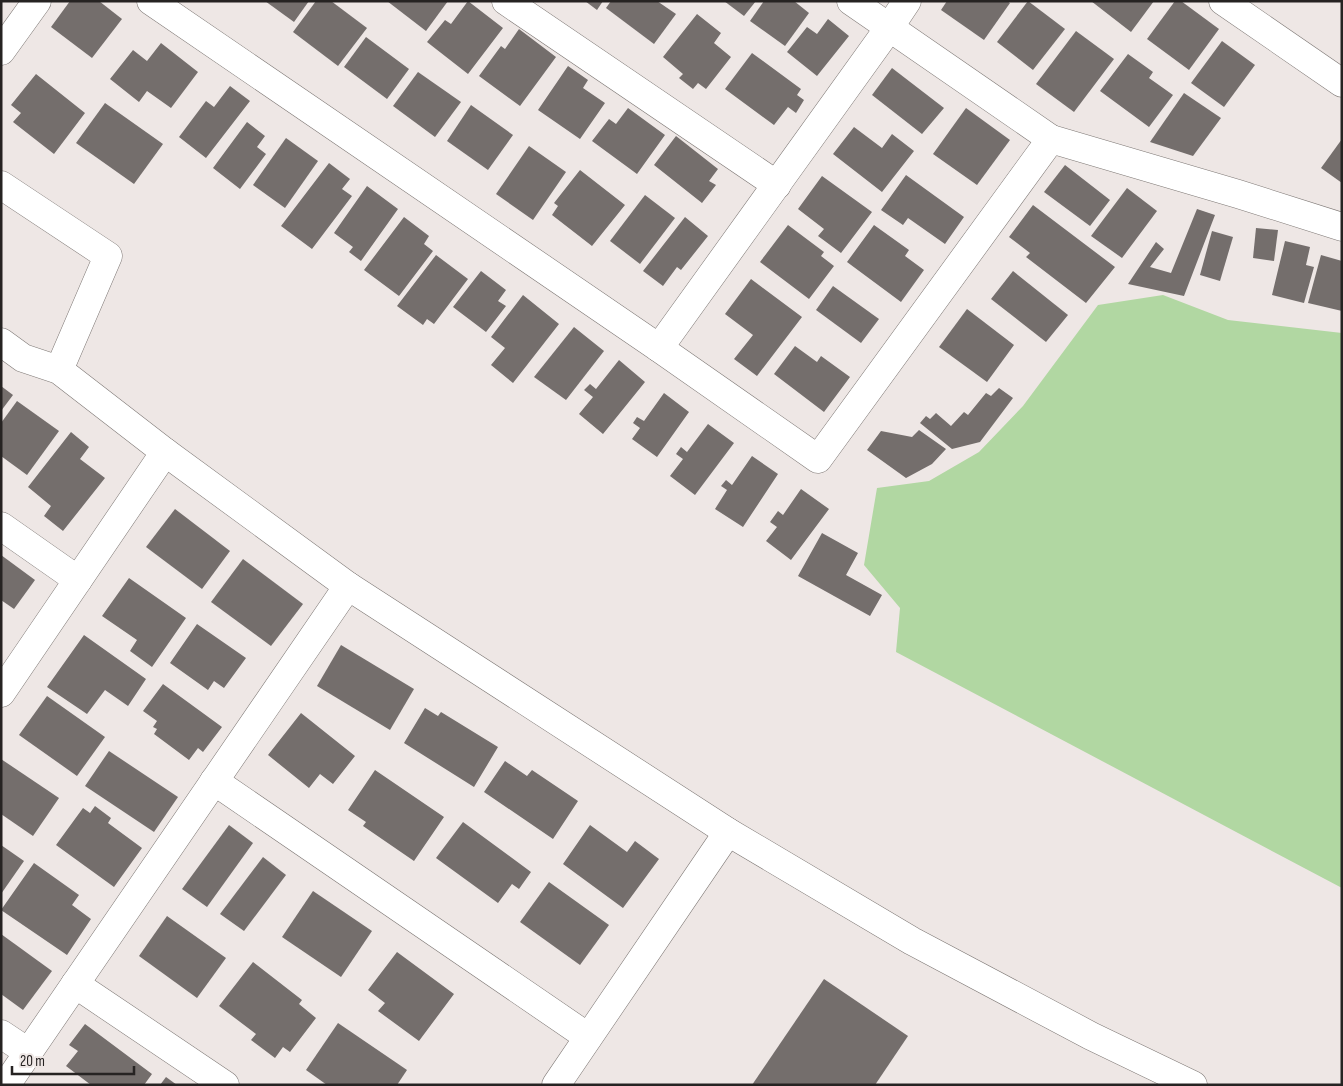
<svg xmlns="http://www.w3.org/2000/svg" width="1343" height="1086" font-family="'Sofia Sans Condensed',sans-serif">
  <rect width="100%" height="100%" fill="#eee7e5"/>
  <polygon fill="#b1d7a2" points="1163,295 1228,320 1342,333 1342,888 896,652 900,608 864,565 877,488 929,481 979,452 1023,406 1098,305"/>
  <g fill="#746e6c">
    <polygon points="70,1 99,1 122,19 92,58 51,27"/>
    <polygon points="265,1 309,1 294,22"/>
    <polygon points="316,1 331,1 367,28 338,66 293,32"/>
    <polygon points="387,1 448,1 426,31"/>
    <polygon points="468,1 503,28 468,74 427,42 445,20 451,24"/>
    <polygon points="585,1 603,1 597,10"/>
    <polygon points="611,1 657,1 676,14 654,44 606,8"/>
    <polygon points="724,1 756,1 744,16"/>
    <polygon points="764,1 794,1 809,13 785,46 750,21"/>
    <polygon points="947,1 1007,1 1010,3 984,40 941,10"/>
    <polygon points="1028,1 1065,29 1033,70 997,42"/>
    <polygon points="1091,1 1154,1 1131,32"/>
    <polygon points="1175,1 1181,1 1219,29 1189,70 1147,39"/>
    <polygon points="697,14 721,33 714,43 731,57 706,89 698,83 693,89 679,78 683,74 663,57"/>
    <polygon points="828,19 849,36 817,76 787,52 807,27 817,34"/>
    <polygon points="519,29 556,57 520,106 479,76 501,46 505,49"/>
    <polygon points="1076,31 1114,59 1074,112 1036,84"/>
    <polygon points="366,37 409,69 387,99 344,67"/>
    <polygon points="1222,41 1255,65 1224,107 1191,83"/>
    <polygon points="161,43 198,72 171,108 147,91 139,102 110,79 133,50 147,61"/>
    <polygon points="752,53 801,89 797,95 804,100 796,113 788,107 774,125 725,89"/>
    <polygon points="1128,54 1153,72 1149,78 1173,95 1149,127 1100,91"/>
    <polygon points="568,66 588,80 583,88 605,103 580,139 538,110"/>
    <polygon points="892,68 944,108 922,134 872,95"/>
    <polygon points="418,72 461,102 435,137 393,106"/>
    <polygon points="36,74 85,113 54,154 13,122 21,113 11,105"/>
    <polygon points="230,86 250,101 206,158 179,137 206,101 214,107"/>
    <polygon points="1184,93 1221,118 1193,156 1150,142"/>
    <polygon points="105,103 163,144 134,184 76,143"/>
    <polygon points="471,105 513,135 488,170 447,141"/>
    <polygon points="628,108 665,135 637,174 592,141 609,119 616,124"/>
    <polygon points="966,108 1010,140 977,185 933,154"/>
    <polygon points="247,122 265,136 257,147 266,154 240,189 213,168"/>
    <polygon points="854,127 882,148 892,134 914,151 882,192 833,154"/>
    <polygon points="676,136 718,169 709,181 716,185 702,203 654,165"/>
    <polygon points="286,138 318,161 285,208 253,185"/>
    <polygon points="1342,139 1342,183 1321,168"/>
    <polygon points="529,146 566,172 533,220 496,194"/>
    <polygon points="329,163 350,179 342,189 352,196 312,249 281,226"/>
    <polygon points="1065,165 1110,200 1090,226 1044,192"/>
    <polygon points="580,170 625,205 592,246 552,215 558,206 554,203"/>
    <polygon points="906,175 964,217 945,244 908,218 903,225 881,210"/>
    <polygon points="822,176 872,212 841,253 818,236 824,229 798,209"/>
    <polygon points="367,186 398,209 361,261 349,252 353,247 334,233"/>
    <polygon points="1127,188 1157,211 1122,258 1091,236"/>
    <polygon points="645,195 675,218 640,264 610,241"/>
    <polygon points="1033,205 1115,267 1086,303 1026,257 1030,253 1009,237"/>
    <polygon points="1197,209 1215,215 1184,296 1128,284 1156,242 1164,249 1150,267 1171,273"/>
    <polygon points="404,217 429,236 424,244 433,251 399,296 364,270"/>
    <polygon points="685,217 708,236 681,270 677,267 663,286 643,271"/>
    <polygon points="788,225 824,252 821,256 834,266 809,299 760,262"/>
    <polygon points="874,225 909,250 905,256 924,270 901,302 847,262"/>
    <polygon points="1256,228 1278,230 1274,261 1253,258"/>
    <polygon points="1212,231 1233,237 1220,281 1200,275"/>
    <polygon points="1285,241 1310,247 1306,265 1314,267 1304,303 1272,295"/>
    <polygon points="436,255 468,279 434,324 427,319 423,325 397,306"/>
    <polygon points="1321,255 1342,261 1342,311 1308,303"/>
    <polygon points="481,271 506,290 498,301 506,306 486,332 453,307"/>
    <polygon points="1013,271 1068,315 1046,342 991,299"/>
    <polygon points="751,279 802,317 757,376 734,359 753,335 725,314"/>
    <polygon points="833,286 879,319 861,343 816,310"/>
    <polygon points="523,295 559,324 513,383 491,365 505,348 491,337"/>
    <polygon points="967,309 1014,345 987,382 939,347"/>
    <polygon points="574,327 604,351 566,400 534,377"/>
    <polygon points="795,346 817,362 821,356 850,377 824,412 774,374"/>
    <polygon points="619,360 645,382 603,434 579,414 593,397 584,390 590,384 596,389"/>
    <polygon points="1,386 13,395 1,411"/>
    <polygon points="999,388 1013,398 980,442 952,449 920,423 926,416 930,419 936,413 951,426 964,412 968,415 986,393 991,396"/>
    <polygon points="664,393 689,412 657,457 632,439 640,428 633,423 637,417 644,421"/>
    <polygon points="17,401 59,431 27,475 1,456 1,423"/>
    <polygon points="708,424 734,443 695,495 670,476 683,459 676,454 681,447 687,452"/>
    <polygon points="919,430 946,449 932,464 906,478 867,450 881,431 912,437"/>
    <polygon points="71,432 89,447 80,459 105,478 63,531 44,516 51,506 28,487"/>
    <polygon points="752,456 778,474 743,527 715,509 727,490 721,486 726,480 732,485"/>
    <polygon points="801,489 829,509 791,560 766,541 777,527 770,522 778,511 783,515"/>
    <polygon points="175,509 230,551 202,589 146,547"/>
    <polygon points="822,533 858,553 846,575 882,595 870,616 798,576"/>
    <polygon points="1,555 35,580 14,609 1,600"/>
    <polygon points="243,559 303,604 271,646 211,602"/>
    <polygon points="129,578 186,618 152,667 130,651 137,640 102,616"/>
    <polygon points="197,624 246,658 224,688 214,681 208,690 170,663"/>
    <polygon points="84,635 146,679 128,706 105,690 87,714 47,687"/>
    <polygon points="341,645 414,689 390,730 317,686"/>
    <polygon points="163,684 222,727 203,752 198,748 189,760 154,734 157,729 153,727 157,721 143,711"/>
    <polygon points="47,696 105,737 77,776 19,735"/>
    <polygon points="425,708 438,716 441,712 498,747 474,787 404,743"/>
    <polygon points="301,713 355,756 333,784 320,774 309,788 268,755"/>
    <polygon points="109,751 178,797 154,832 85,786"/>
    <polygon points="1,759 59,798 33,836 1,814"/>
    <polygon points="505,761 527,776 532,770 578,801 553,839 484,792"/>
    <polygon points="375,770 444,817 414,861 363,826 366,822 348,810"/>
    <polygon points="95,806 111,818 108,823 142,848 114,887 56,845 83,808 90,813"/>
    <polygon points="463,822 531,872 519,889 512,884 498,903 436,858"/>
    <polygon points="229,825 253,843 207,907 182,889"/>
    <polygon points="590,825 627,852 635,841 659,859 623,908 563,864"/>
    <polygon points="1,845 24,861 1,894"/>
    <polygon points="263,857 286,875 244,931 220,914"/>
    <polygon points="34,863 79,895 72,905 91,919 67,955 1,910"/>
    <polygon points="549,882 609,925 580,965 520,922"/>
    <polygon points="313,891 372,931 341,977 282,937"/>
    <polygon points="167,916 226,958 197,998 139,956"/>
    <polygon points="1,934 52,971 23,1010 1,994"/>
    <polygon points="397,952 454,994 419,1041 378,1011 385,1003 368,990"/>
    <polygon points="253,962 302,1000 299,1004 316,1018 290,1052 283,1047 275,1058 251,1040 256,1034 219,1006"/>
    <polygon points="824,979 908,1036 875,1085 752,1085"/>
    <polygon points="338,1023 407,1070 397,1085 327,1085 306,1070"/>
    <polygon points="85,1024 152,1074 144,1085 91,1085 66,1066 78,1051 69,1045"/>
    <polygon points="166,1077 177,1085 160,1085"/>
  </g>
  <g fill="none" stroke-linecap="round" stroke-linejoin="round">
    <g stroke="#7f7976" stroke-width="29">
      <g id="street">
        <polyline points="151,1 659,348 818,459 1051,139 1238,194 1342,227"/>
        <polyline points="506,1 777,185"/>
        <polyline points="851,1 1051,139"/>
        <polyline points="1223,1 1342,83"/>
        <polyline points="1,51 37,1"/>
        <polyline points="1,185 108,256 59,370"/>
        <polyline points="1,342 23,358 59,370 165,452 348,586 728,832 912,941 1091,1036 1193,1085"/>
        <polyline points="659,348 889,28 907,1"/>
        <polyline points="1,526 78,580"/>
        <polyline points="1,693 165,452"/>
        <polyline points="214,781 588,1037"/>
        <polyline points="75,984 225,1085"/>
        <polyline points="1,1034 28,1052"/>
        <polyline points="6,1085 348,586"/>
        <polyline points="556,1085 728,832"/>
      </g>
    </g>
    <use href="#street" stroke="#fff" stroke-width="28"/>
  </g>
  <rect width="1343" height="1086" fill="none" stroke="#262322" stroke-width="5"/>
  <path d="M12 1066v8h122v-8" fill="none" stroke="#262322" stroke-width="2.5"/>
  <text x="20" y="1066" font-size="15" fill="#262322" stroke="#eee7e5" stroke-width="4" paint-order="stroke">20 m</text>
</svg>
